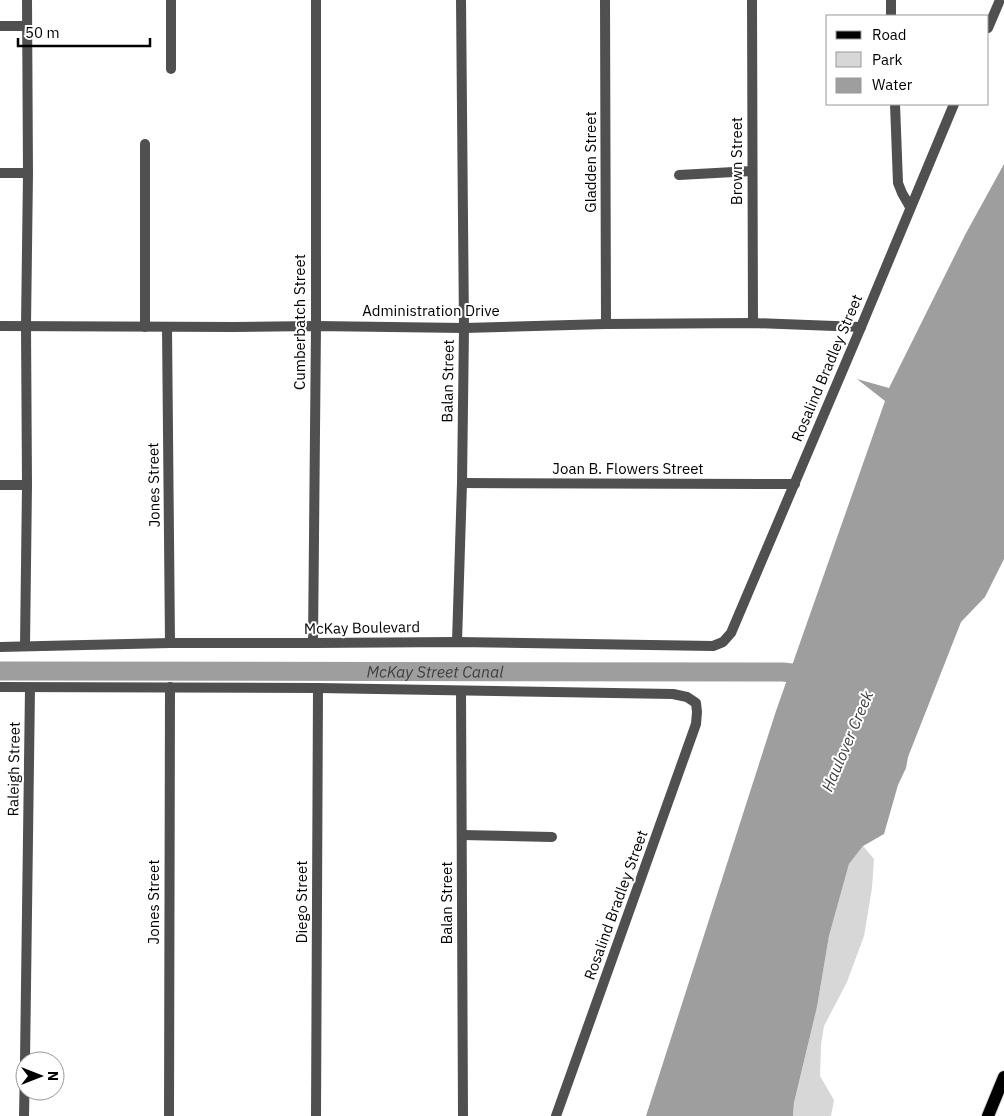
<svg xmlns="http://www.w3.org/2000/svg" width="1004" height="1116" font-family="'IBM Plex Sans',sans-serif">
  <rect width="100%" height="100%" fill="#fff"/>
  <polygon fill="#d7d7d7" points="863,846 874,859 872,888 864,936 847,982 824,1026 821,1045 820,1076 834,1100 831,1116 793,1116 794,1104 817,1007 829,936 849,864"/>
  <polygon fill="#9e9e9e" points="1004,164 1004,559 985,597 961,622 908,757 906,768 898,785 884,834 863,846 849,864 829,936 817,1007 794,1103 793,1116 646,1116 776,711 885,401 857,379 889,388 965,235"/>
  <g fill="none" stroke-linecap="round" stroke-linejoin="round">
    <path stroke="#9e9e9e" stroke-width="19" id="s1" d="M0,671L783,672L800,674L815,680"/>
    <g stroke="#dbdbdb" stroke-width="14">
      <polyline id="primary" points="988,1116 1004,1077"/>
    </g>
    <g stroke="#505050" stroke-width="10">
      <polyline points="605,0 606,324"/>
      <polyline points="752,0 753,323"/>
      <polyline points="891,0 891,16"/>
      <polyline points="0,26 26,26"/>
      <polyline points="988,28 1000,0"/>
      <polyline points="171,69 171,0"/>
      <polyline points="895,104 898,183 902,193 910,207"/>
      <polyline points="145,144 145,327"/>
      <polyline points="0,173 28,173"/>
      <polyline points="679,175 752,171"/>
      <polyline points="0,326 234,327 316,326 464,328 606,324 753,323 861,327"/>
      <polyline points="167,327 170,643"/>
      <polyline points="462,483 795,484"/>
      <polyline points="0,485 27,485"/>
      <polyline points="457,642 462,483 464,328 461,0"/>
      <polyline points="313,643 316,326 316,0"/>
      <polyline points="25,646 27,485 26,326 28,173 27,0"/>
      <polyline points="0,647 170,643 313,643 457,642 713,646 723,642 731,633 861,327 954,104"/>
      <polyline points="0,687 318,688 673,694 687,697 696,703 697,712 696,724 556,1116"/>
      <polyline points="461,691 463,1116"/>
      <polyline points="462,835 552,837"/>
      <polyline points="25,1061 30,688"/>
      <polyline points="24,1116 25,1065"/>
      <polyline points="169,1116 170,687"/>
      <polyline points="316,1116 318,688"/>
    </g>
    <use href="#primary" stroke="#000" stroke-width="12"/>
  </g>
  <g text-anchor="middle" stroke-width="4" stroke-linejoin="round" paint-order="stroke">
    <g font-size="15" fill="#000" stroke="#fff">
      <text transform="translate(737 161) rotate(-90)" y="5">Brown Street</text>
      <text transform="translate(591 162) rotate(-90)" y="5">Gladden Street</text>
      <text x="431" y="316">Administration Drive</text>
      <text transform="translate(300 322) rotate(-90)" y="5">Cumberbatch Street</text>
      <text transform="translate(827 368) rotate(-67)" y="5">Rosalind Bradley Street</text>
      <text transform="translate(448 381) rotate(-89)" y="5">Balan Street</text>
      <text x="628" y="474">Joan B. Flowers Street</text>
      <text transform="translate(154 485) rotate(-91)" y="5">Jones Street</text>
      <text transform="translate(362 628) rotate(-1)" y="5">McKay Boulevard</text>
      <text transform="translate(14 769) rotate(-89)" y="5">Raleigh Street</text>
      <text transform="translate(154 902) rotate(-90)" y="5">Jones Street</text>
      <text transform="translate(302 902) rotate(-90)" y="5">Diego Street</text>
      <text transform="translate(447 903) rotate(-90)" y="5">Balan Street</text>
      <text transform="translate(616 905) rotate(-70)" y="5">Rosalind Bradley Street</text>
    </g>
    <g font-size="16" font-style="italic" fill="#3f3f3f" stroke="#fff">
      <text dy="6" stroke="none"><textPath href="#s1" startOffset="435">McKay Street Canal</textPath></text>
      <text transform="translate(847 741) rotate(-67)" y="6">Haulover Creek</text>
    </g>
  </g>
  <rect x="826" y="15" width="162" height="90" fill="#ffffff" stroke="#999999"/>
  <rect x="836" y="31" width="25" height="8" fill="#000000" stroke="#999999"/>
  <text x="872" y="40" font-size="15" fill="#000000">Road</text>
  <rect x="836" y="52" width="25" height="15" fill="#d7d7d7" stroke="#999999"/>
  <text x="872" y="65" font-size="15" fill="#000000">Park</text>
  <rect x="836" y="78" width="25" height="15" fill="#9e9e9e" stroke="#999999"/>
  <text x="872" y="90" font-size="15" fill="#000000">Water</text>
  <g transform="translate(40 1076) rotate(90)"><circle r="24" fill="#ffffff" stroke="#999999"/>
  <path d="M0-4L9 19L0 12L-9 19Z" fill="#000000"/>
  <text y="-8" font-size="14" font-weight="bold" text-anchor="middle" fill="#000000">N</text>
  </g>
  <path d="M18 38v8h132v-8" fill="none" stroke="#000000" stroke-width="2.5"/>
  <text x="25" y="38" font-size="15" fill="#000000" stroke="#ffffff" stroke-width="4" paint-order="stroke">50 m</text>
</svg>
